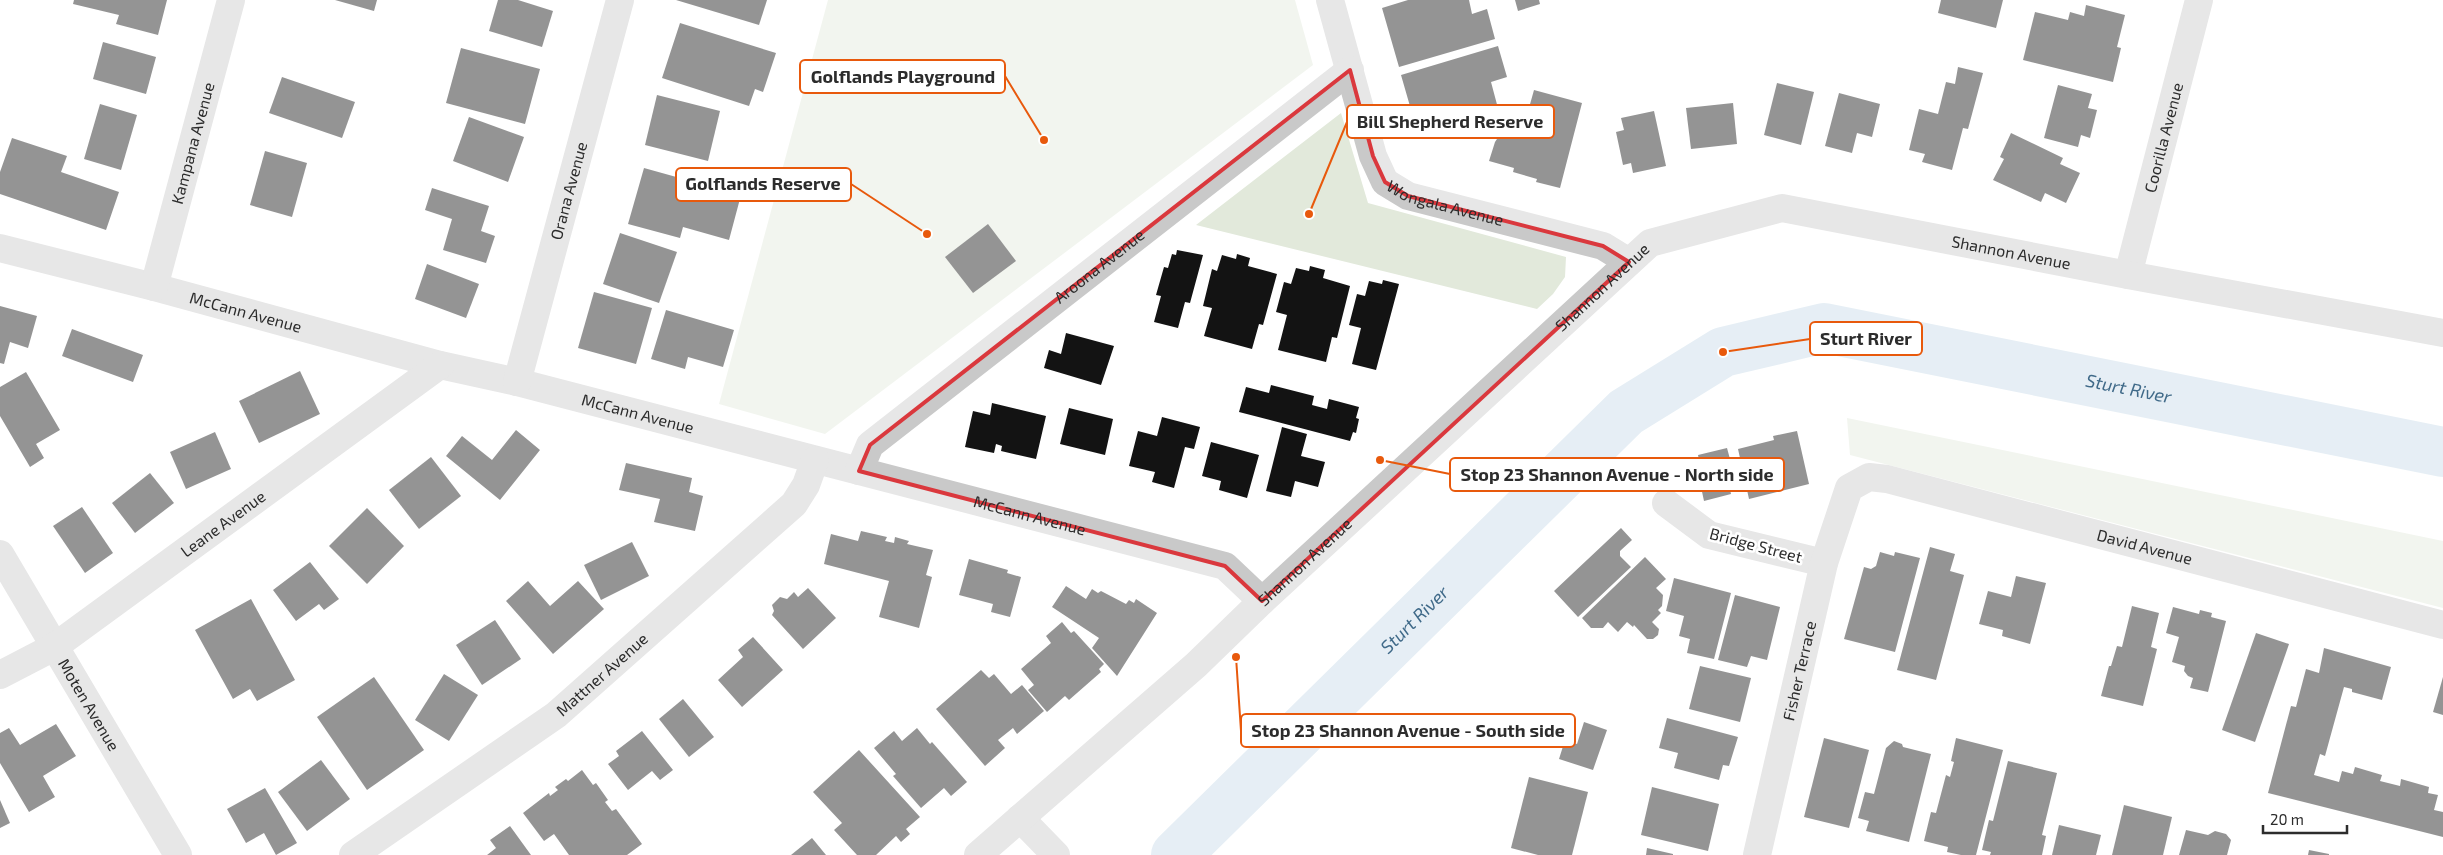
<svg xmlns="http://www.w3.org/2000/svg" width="2443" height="855" font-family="'Exo 2',sans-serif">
  <rect width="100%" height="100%" fill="#fff"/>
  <g fill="#e2e9db">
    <polygon points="828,0 1295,0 1313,65 825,434 719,404"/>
    <polygon points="1341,113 1368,203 1566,257 1565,277 1553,294 1537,309 1196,225"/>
    <polygon points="1847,418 2443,541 2443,608 1850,455"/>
  </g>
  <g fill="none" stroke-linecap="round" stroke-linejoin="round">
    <path stroke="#c7dae8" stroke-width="50" id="s1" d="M1176,855L1626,412L1723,352L1824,328L2443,452"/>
  </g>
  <g fill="#131313">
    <polygon points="74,0 167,0 158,35 116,24 119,15 73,4"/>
    <polygon points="335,0 377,0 374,11"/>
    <polygon points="498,0 518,0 553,11 542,47 489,31"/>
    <polygon points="676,0 767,0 759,25"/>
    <polygon points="1408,0 1469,0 1472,14 1487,9 1495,39 1399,67 1382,8"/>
    <polygon points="1515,0 1539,0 1540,4 1518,11"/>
    <polygon points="1941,0 2003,0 1996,28 1938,13"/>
    <polygon points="2086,5 2125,15 2117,47 2121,48 2113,82 2023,60 2035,12 2068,20 2070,12 2084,16"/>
    <polygon points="680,23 776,53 763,92 755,89 749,106 662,78"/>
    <polygon points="103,42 156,57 146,94 93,79"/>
    <polygon points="1498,46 1507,77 1491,82 1499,112 1485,116 1489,131 1460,139 1456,123 1418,134 1401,75"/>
    <polygon points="461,48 540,69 525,124 446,103"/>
    <polygon points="1958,67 1983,73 1968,129 1963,128 1952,170 1922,162 1925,154 1909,150 1919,109 1938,114 1946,82 1955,84"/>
    <polygon points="282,77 355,102 342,138 269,113"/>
    <polygon points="1777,83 1814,92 1801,145 1764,135"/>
    <polygon points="2058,85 2092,94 2088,108 2097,110 2090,138 2081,135 2078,147 2044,138"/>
    <polygon points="1534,90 1582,103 1560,188 1536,182 1537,179 1513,172 1514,168 1489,161 1495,142 1515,112 1527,115"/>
    <polygon points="1839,93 1880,104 1872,137 1857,133 1852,153 1825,146"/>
    <polygon points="657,95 720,111 708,161 645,145"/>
    <polygon points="1733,103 1737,144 1691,149 1686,108"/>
    <polygon points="100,104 137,115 121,170 84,159"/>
    <polygon points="1654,111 1666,166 1633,173 1631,163 1623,165 1616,132 1624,130 1621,118"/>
    <polygon points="469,117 524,137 508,182 453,161"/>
    <polygon points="2011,133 2063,158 2060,164 2080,173 2066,203 2045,193 2041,202 1993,180 2004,159 2000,157"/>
    <polygon points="12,138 67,156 61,172 119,192 106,230 0,194 0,172"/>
    <polygon points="265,151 307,163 292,217 250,205"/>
    <polygon points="644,168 741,195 729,240 683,227 680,238 628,224"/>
    <polygon points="432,188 489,206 481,231 495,236 486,263 443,250 452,219 425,210"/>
    <polygon points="988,224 1016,261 973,293 945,257"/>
    <polygon points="620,233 677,252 659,303 603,284"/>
    <polygon points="1177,250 1203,255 1190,303 1185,302 1178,328 1154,322 1161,296 1156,295 1164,267 1168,268 1172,254 1176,255"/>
    <polygon points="1237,254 1250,258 1248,266 1277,274 1263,325 1259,324 1252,349 1204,336 1212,308 1203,306 1212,269 1217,271 1222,255 1236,259"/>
    <polygon points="427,264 479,284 466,318 415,299"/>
    <polygon points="1310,266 1325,270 1323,278 1350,286 1337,338 1332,337 1326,362 1278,350 1287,315 1276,312 1284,282 1291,284 1296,268 1309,271"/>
    <polygon points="1383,280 1399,284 1376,370 1352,364 1361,328 1349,325 1357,294 1365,296 1369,281 1382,284"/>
    <polygon points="594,292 652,308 636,364 578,348"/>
    <polygon points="0,306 37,316 28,348 10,342 4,364 0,363"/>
    <polygon points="666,310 734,330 723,367 688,357 685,369 651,359"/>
    <polygon points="72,329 143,355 133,382 62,356"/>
    <polygon points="1066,333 1114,346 1101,385 1044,368 1049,350 1061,354"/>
    <polygon points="300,371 320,414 259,443 239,401"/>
    <polygon points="26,372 60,430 36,444 44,458 30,467 0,416 0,387"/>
    <polygon points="1271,385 1314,396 1312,405 1327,409 1329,399 1359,407 1356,418 1359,419 1356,433 1353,432 1350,441 1239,412 1246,387 1269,393"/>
    <polygon points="992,403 1046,416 1036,459 1001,451 1002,446 996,444 994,453 965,447 973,411 990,415"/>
    <polygon points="1069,408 1113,419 1105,455 1060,444"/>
    <polygon points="1162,417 1200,427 1194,449 1185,447 1174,488 1152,482 1155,472 1129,466 1138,431 1157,436"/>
    <polygon points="1282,427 1307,434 1301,456 1325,462 1318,487 1295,481 1291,497 1266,491"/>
    <polygon points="516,430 540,450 500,500 446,456 462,436 492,460"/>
    <polygon points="1797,431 1809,484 1749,499 1738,449 1774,440 1773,436"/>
    <polygon points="215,432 231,469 186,489 170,452"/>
    <polygon points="1211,442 1259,455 1247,498 1219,490 1221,481 1202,476"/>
    <polygon points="1727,448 1733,470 1726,471 1731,494 1704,501 1701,487 1696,488 1690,462 1699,460 1698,455"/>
    <polygon points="431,457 461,496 419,529 389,490"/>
    <polygon points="626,463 692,478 689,492 703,496 695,531 654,522 660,499 619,490"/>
    <polygon points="150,473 174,503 135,533 112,503"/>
    <polygon points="82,507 113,553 85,573 53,526"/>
    <polygon points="367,508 404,546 367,584 329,546"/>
    <polygon points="1621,528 1632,540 1620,551 1620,556 1631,567 1578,617 1554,591"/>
    <polygon points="861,531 887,537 885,541 894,543 895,537 909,541 907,544 933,550 926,575 932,577 919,628 879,617 889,581 824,564 831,534 858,541"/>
    <polygon points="632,542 649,576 601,600 584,565"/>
    <polygon points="1930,547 1955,554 1950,571 1964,575 1936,680 1897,670"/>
    <polygon points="1880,552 1894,556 1895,552 1920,558 1895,652 1844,639 1864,567 1871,569 1876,566"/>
    <polygon points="1645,557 1666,579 1656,588 1663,595 1662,606 1658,610 1661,613 1652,622 1659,629 1658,635 1653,639 1647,639 1634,625 1633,627 1627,622 1618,632 1608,622 1603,628 1591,628 1582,618"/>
    <polygon points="969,559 1008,570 1007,573 1021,577 1010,617 991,612 993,604 959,595"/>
    <polygon points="310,562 339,599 324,610 319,604 296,621 273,590"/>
    <polygon points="2016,576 2046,583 2030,644 2002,636 2003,630 1979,624 1988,591 2011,597"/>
    <polygon points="1674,578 1731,593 1714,659 1687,653 1690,639 1679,636 1684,616 1666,611"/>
    <polygon points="528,581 550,606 578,581 604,609 553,654 506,601"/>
    <polygon points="1066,586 1086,599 1092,589 1098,593 1101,591 1126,604 1129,600 1134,603 1136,599 1157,613 1117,676 1092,648 1099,638 1052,607"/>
    <polygon points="808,588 836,618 803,649 772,615 774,611 772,605 780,597 787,599 794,592 798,597"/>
    <polygon points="1735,595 1780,607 1767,660 1751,656 1747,667 1718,660"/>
    <polygon points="251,599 295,680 257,701 250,689 233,699 195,630"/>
    <polygon points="2132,606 2159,613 2151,647 2157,649 2143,706 2101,696 2109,666 2111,666 2117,646 2122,647"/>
    <polygon points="2173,607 2199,614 2200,610 2212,613 2211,617 2226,621 2208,692 2190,688 2193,678 2188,676 2184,671 2185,666 2172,662 2179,637 2166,633"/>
    <polygon points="495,620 521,659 482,685 456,645"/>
    <polygon points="1062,622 1071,633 1074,631 1104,664 1099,669 1101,672 1069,700 1065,696 1047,712 1028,690 1034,685 1021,669 1051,643 1046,636"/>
    <polygon points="2256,633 2289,644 2255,742 2222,730"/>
    <polygon points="753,637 783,670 742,707 718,680 743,657 738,650"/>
    <polygon points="2324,648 2391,667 2382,700 2352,692 2352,689 2344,687 2325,756 2320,754 2314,775 2339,782 2342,771 2353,774 2355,767 2382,775 2380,781 2400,786 2401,779 2429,787 2428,793 2438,795 2434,810 2443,812 2443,837 2268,793 2291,706 2296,707 2306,669 2319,673"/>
    <polygon points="1700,666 1751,678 1740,722 1689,709"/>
    <polygon points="981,670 989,678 994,674 1011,694 1022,685 1044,711 1017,734 1013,728 998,740 1005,748 985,766 936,709"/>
    <polygon points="444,674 478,695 449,741 415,720"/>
    <polygon points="374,677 424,750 367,790 317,717"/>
    <polygon points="2443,677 2443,715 2433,712"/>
    <polygon points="683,699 714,737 689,757 659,719"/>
    <polygon points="1667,718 1738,737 1729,766 1723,765 1719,780 1674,768 1678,753 1659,748"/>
    <polygon points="1584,722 1607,730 1593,770 1559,759 1565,740 1577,744"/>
    <polygon points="56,724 76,756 43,776 55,797 29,812 0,763 0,733 9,728 20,745"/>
    <polygon points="917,728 930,744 932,742 967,782 951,796 944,788 921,808 893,776 896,774 874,748 894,731 902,741"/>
    <polygon points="642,731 673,770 660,780 652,771 628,790 608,764 619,756 616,751"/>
    <polygon points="1824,738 1869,750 1849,828 1804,817"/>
    <polygon points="1956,738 2003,750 1976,855 1961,855 1947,852 1948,847 1924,841 1931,812 1936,813 1946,775 1950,777 1954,762 1951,761"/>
    <polygon points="1894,741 1902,744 1903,747 1931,754 1909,842 1866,831 1869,821 1858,818 1865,792 1874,794 1886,748"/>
    <polygon points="859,750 920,817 906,829 910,834 901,842 896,836 876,855 857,855 834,830 842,823 813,792"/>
    <polygon points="321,760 350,799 307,831 278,792"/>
    <polygon points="2008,761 2057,773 2042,835 2046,836 2042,855 1990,855 1991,852 1982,850 1989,820 1993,821"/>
    <polygon points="582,770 593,785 596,783 608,800 605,802 612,811 616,809 642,844 627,855 569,855 554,834 544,841 523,813 549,793 550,796 558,790 555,787 566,779 568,781"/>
    <polygon points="1529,777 1588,792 1572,855 1538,855 1511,848"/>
    <polygon points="1652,787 1719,804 1708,851 1641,835"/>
    <polygon points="265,788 297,843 276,855 264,833 246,843 227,809"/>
    <polygon points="0,800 10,823 0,828"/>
    <polygon points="2124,805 2172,817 2163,855 2112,855"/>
    <polygon points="2059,825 2101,835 2096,855 2052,855"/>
    <polygon points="510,826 531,855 487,855 496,848 490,840"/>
    <polygon points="2186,830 2208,835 2215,831 2226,834 2231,840 2227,855 2179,855"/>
    <polygon points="812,838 826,855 791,855"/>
    <polygon points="1647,848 1673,854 1673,855 1646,855"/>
    <polygon points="2309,850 2329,854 2329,855 2308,855"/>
  </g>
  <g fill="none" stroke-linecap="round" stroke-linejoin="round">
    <g stroke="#c9c9c9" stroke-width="28">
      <path id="s2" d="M1330,0L1373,156L1385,182L1408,196L1603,246L1629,262"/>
      <path id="s3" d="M0,248L154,287L440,365L517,382L1225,566L1262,601"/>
      <path id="s4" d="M2128,275L2199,0"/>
      <path id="s5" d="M154,287L231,0"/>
      <path id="s6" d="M517,382L620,0"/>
      <path id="s7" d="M859,471L870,445L1350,70"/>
      <polyline points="1666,503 1709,535 1824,563"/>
      <path id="s8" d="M0,554L178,855"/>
      <path id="s9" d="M0,675L54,647L440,365"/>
      <polyline points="1020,818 1056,855"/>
      <path id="s10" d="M353,855L556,715L794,504L806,485L815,460"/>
      <path id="s11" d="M978,855L1196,665L1262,601L1650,243L1782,208L2128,275L2443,333"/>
      <path id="s12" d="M1757,855L1824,563L1849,488L1869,477L1887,479L2443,625"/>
    </g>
  </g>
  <path d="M0 0H2443V855H0ZM1350,70L1373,156L1385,182L1408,196L1603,246L1629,262L1262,601L1225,566L859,471L870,445Z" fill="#fff" fill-opacity=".55" fill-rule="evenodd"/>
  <path fill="none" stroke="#da383d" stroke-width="4" stroke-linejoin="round" d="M1350,70L1373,156L1385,182L1408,196L1603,246L1629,262L1262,601L1225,566L859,471L870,445Z"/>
  <g text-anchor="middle" stroke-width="5" stroke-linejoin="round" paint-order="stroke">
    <g font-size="16" fill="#2c2c2c" stroke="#fff">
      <text dy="6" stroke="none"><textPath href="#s4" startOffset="142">Coorilla Avenue</textPath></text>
      <text dy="6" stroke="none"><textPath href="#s5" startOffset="149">Kampana Avenue</textPath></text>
      <text dy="6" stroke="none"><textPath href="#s6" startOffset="198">Orana Avenue</textPath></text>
      <text dy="6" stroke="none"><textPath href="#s2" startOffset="255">Wongala Avenue</textPath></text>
      <text dy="6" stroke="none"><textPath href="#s11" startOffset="1279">Shannon Avenue</textPath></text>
      <text dy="6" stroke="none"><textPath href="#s7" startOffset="319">Aroona Avenue</textPath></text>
      <text dy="6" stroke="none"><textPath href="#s11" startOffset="844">Shannon Avenue</textPath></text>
      <text dy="6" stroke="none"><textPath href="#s3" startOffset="254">McCann Avenue</textPath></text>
      <text dy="6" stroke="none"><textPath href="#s3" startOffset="659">McCann Avenue</textPath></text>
      <text dy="6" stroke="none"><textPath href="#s3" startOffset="1064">McCann Avenue</textPath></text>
      <text dy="6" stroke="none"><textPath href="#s9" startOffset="270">Leane Avenue</textPath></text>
      <text transform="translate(1756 545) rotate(15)" y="6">Bridge Street</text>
      <text dy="6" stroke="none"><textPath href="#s12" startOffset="686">David Avenue</textPath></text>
      <text dy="6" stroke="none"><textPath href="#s11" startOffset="439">Shannon Avenue</textPath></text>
      <text dy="6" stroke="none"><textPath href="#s12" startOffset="189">Fisher Terrace</textPath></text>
      <text dy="6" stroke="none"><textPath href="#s10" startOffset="308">Mattner Avenue</textPath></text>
      <text dy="6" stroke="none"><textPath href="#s8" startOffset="175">Moten Avenue</textPath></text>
    </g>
    <g font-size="18" font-style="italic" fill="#406a89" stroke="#fff">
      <text dy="6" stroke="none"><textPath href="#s1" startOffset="1160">Sturt River</textPath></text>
      <text dy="6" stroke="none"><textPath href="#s1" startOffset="335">Sturt River</textPath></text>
    </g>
  </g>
  <path fill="none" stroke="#e8590c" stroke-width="2" d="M1044 140L1005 76M1309 214L1347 122M927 234L851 184M1723 352L1810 339M1380 460L1450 474M1236 657L1241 731"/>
  <g fill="#e8590c" stroke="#fff" stroke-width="2">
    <circle cx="1044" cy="140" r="5"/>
    <circle cx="1309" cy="214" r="5"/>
    <circle cx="927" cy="234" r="5"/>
    <circle cx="1723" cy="352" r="5"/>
    <circle cx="1380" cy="460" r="5"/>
    <circle cx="1236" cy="657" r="5"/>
  </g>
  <g fill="#fff" stroke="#e8590c" stroke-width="2">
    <rect x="800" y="60" width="205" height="33" rx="5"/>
    <rect x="1347" y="105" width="207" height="33" rx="5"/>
    <rect x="676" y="168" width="175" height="33" rx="5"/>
    <rect x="1810" y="322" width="112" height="33" rx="5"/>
    <rect x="1450" y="458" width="334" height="33" rx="5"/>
    <rect x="1241" y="714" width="334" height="33" rx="5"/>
  </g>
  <g font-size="18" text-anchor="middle" font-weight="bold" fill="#2c2c2c">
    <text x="903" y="83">Golflands Playground</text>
    <text x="1450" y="128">Bill Shepherd Reserve</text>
    <text x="763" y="190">Golflands Reserve</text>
    <text x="1866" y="345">Sturt River</text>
    <text x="1617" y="481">Stop 23 Shannon Avenue - North side</text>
    <text x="1408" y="737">Stop 23 Shannon Avenue - South side</text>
  </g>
  <path d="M2263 825v8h84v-8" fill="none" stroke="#2c2c2c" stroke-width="2.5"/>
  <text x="2270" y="825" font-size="15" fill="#2c2c2c" stroke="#ffffff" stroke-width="4" paint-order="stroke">20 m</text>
</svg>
